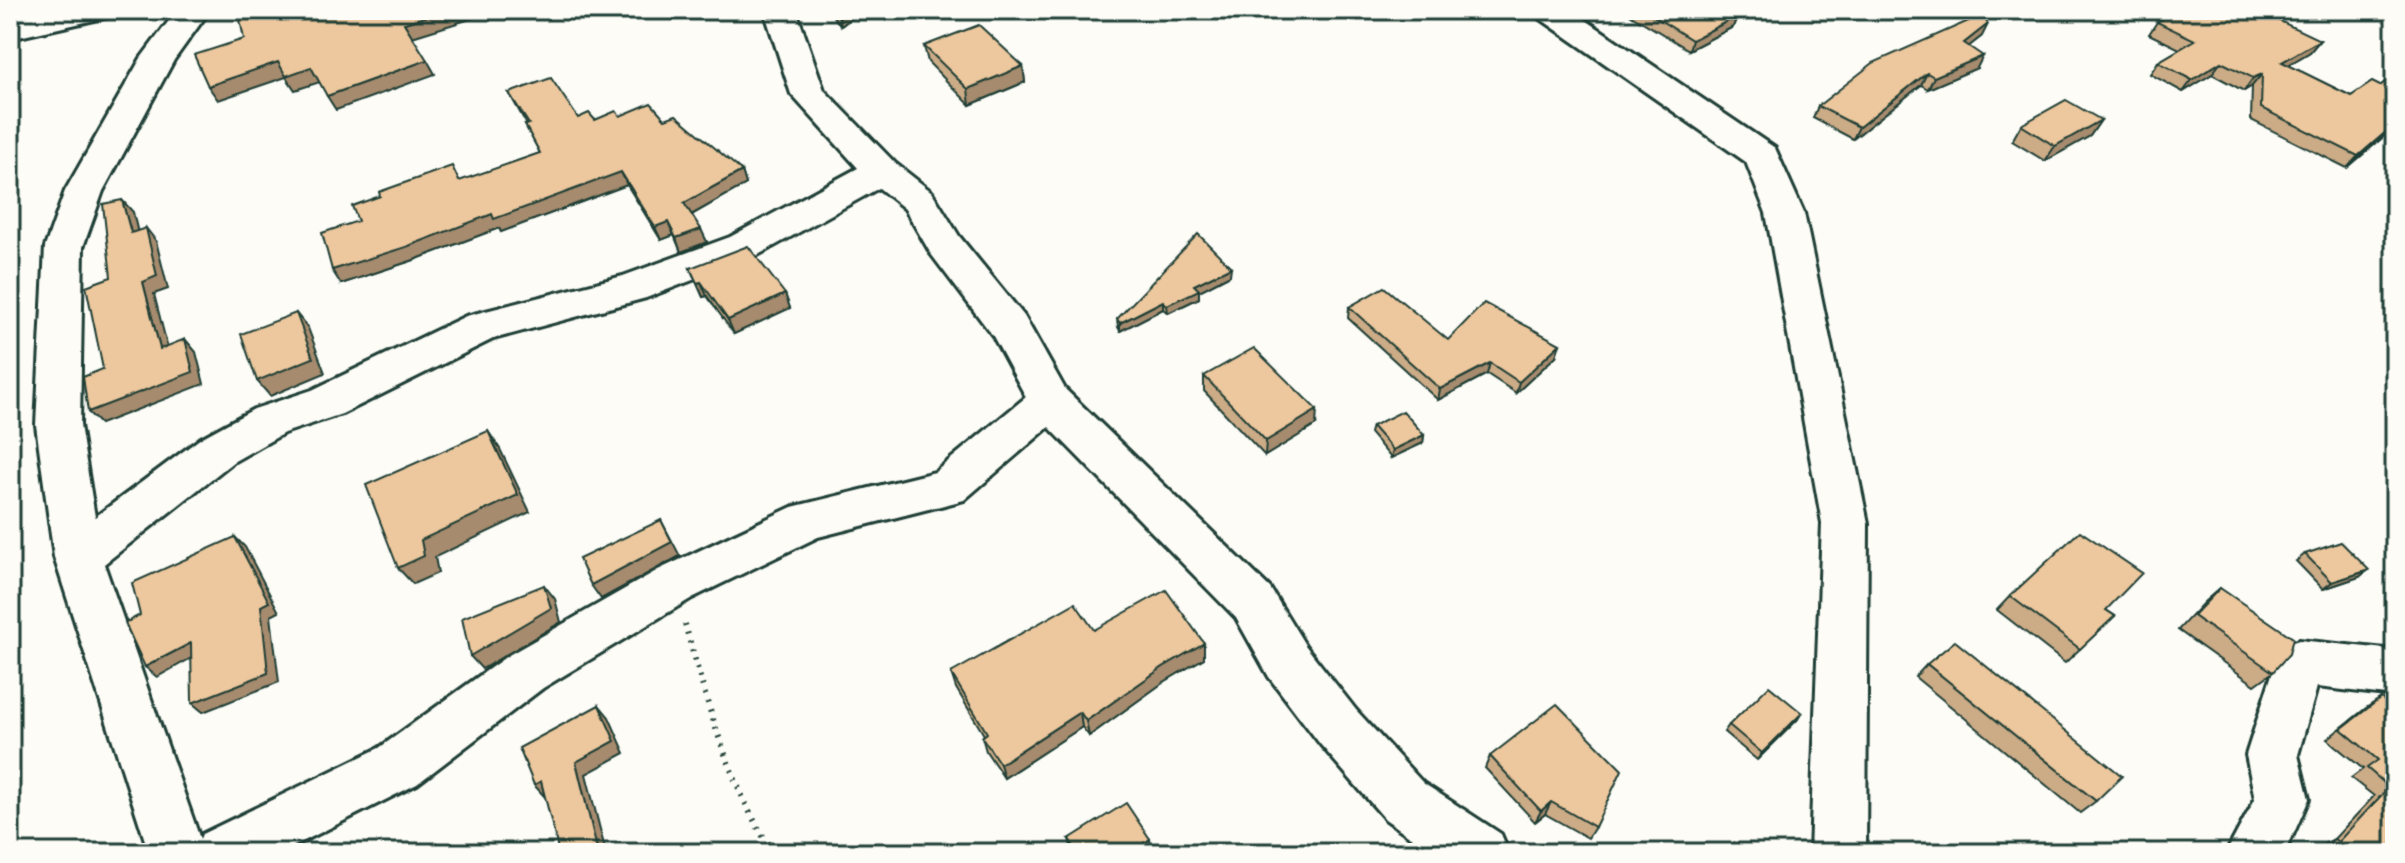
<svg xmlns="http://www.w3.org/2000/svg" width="2405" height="863" font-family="'Comic Neue',sans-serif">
  <rect width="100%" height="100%" fill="#fdfcf7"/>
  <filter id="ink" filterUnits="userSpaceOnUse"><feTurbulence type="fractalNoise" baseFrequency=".0125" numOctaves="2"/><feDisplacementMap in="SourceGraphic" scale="16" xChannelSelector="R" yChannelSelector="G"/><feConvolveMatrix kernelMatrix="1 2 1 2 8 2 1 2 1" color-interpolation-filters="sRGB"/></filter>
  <g filter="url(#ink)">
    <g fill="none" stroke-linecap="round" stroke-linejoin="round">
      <g stroke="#1f3d34" stroke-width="6">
        <g id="minor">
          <polygon points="52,10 113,10 108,17 10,39 10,19"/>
          <path d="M177,10H210L174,60L103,191L83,247L80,425L95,517L201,438L254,409L312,390L466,316L623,276L730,237L858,168L791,94L764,10H796L824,90L895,163L932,192L959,236L1024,316L1065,389L1270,588L1305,645L1356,710L1423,783L1501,834L1509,853H1434L1385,819L1320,744L1269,677L1236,618L1049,427L964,500L818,537L692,598L543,688L417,784L280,853H149L54,557L36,425L45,247L65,191L141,58ZM879,188L905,209L931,254L993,336L1026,397L935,472L792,507L658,570L507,656L379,748L202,834L200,839L104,564L233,462L284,433L342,414L493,339L646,298L758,255Z"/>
          <polygon points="1533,10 1571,10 1775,148 1804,213 1868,523 1866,853 1810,853 1822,523 1766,213 1746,162 1538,17"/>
          <polygon points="2299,640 2395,650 2395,696 2317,687 2298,755 2309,799 2285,853 2226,853 2255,799 2246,755 2281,646"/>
        </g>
      </g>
      <path stroke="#1f3d34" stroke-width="6" stroke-dasharray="2 7" stroke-linecap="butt" d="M685,624C705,696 731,792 774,853"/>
      <use href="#minor" fill="#fdfcf7" fill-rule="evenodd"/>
    </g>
    <g fill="#ccab87" stroke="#1f3d34" stroke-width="2">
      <polygon points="828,10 862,10 841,26"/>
      <polygon points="1623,10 1744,10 1733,14 1737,16 1733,27 1689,50"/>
      <polygon points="2157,22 2320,40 2310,52 2288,65 2351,96 2380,86 2395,74 2395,127 2347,168 2251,120 2252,86 2244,91 2212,74 2183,92 2150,74 2158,62 2180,49 2149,34"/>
      <polygon points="1982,36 1969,46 1977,68 1928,89 1921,85 1853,139 1813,118 1818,106"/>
      <polygon points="924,46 1023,66 1025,82 970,105 928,62"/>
      <polygon points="509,93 578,118 595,120 620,116 665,119 742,171 746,184 692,215 707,242 681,252 674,235 661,240 627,185 501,232 499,228 414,260 341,284 358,221 461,181 540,153 525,125 527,125"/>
      <polygon points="2101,120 2090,136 2045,161 2012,141 2021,125"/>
      <polygon points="690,268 785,294 790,308 734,334 707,296 703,297"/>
      <polygon points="1230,275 1199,291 1199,298 1168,313 1163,309 1120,331 1118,327 1117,319"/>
      <polygon points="1349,307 1448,340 1556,356 1516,393 1487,374 1438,400 1348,318"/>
      <polygon points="1204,376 1316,425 1265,456 1204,391"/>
      <polygon points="1372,426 1424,435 1423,443 1391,458 1370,433"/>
      <polygon points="2305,554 2359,577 2323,589 2296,561"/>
      <polygon points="2220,588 2273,672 2255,685 2178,630 2204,602"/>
      <polygon points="2010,596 2106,610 2115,616 2065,663 1997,610"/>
      <polygon points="1094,630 1204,643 1204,658 1164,682 1089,736 1082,727 1004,778 986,751 982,737 984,735 956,688 951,673"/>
      <polygon points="1927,664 2096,801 2080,813 1915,677"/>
      <polygon points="2381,698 2395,853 2312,853 2318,847 2334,839 2374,796 2351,778 2363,769 2327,739 2366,708"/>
      <polygon points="1797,720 1757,760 1724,732 1729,725"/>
      <polygon points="1490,756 1595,827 1588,838 1545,814 1535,822 1485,768"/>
      <polygon points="1069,839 1151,850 1147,853 1073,853"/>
    </g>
    <g fill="#a68b6e" stroke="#1f3d34" stroke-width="2">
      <polygon points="448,10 495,10 496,11 412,37 404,23"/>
      <polygon points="850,10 862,10 841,26 839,18"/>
      <polygon points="1724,10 1744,10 1720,20"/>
      <polygon points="1737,16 1733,27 1689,50 1692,40"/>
      <polygon points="1988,24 1982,36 1958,55 1964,43"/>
      <polygon points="2320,40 2310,52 2273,74 2282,62"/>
      <polygon points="1983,56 1977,68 1928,89 1934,77"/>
      <polygon points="427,60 435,74 336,110 327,96"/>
      <polygon points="278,62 311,67 320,82 295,90 286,77 218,100 208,86"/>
      <polygon points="2221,62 2212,74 2183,92 2192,80"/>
      <polygon points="1023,66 1025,82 970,105 968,89"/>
      <polygon points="1927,73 1921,85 1853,139 1859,127"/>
      <polygon points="2262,74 2252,86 2244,91 2253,78"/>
      <polygon points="2101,120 2090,136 2045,161 2055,146"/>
      <polygon points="2395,124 2395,127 2347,168 2358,156"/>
      <polygon points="742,171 746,184 689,216 684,203"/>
      <polygon points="621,172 627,185 501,232 499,228 414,260 341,284 332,270 492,214"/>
      <polygon points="122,200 133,212 141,246 131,233"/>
      <polygon points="668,222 674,235 661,240 655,227"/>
      <polygon points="146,228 156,241 168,289 154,294 171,361 160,349 143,282"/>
      <polygon points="701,229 707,242 681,252 676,238"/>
      <polygon points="1231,267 1230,275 1199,291 1199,298 1168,313 1167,305 1194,285"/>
      <polygon points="701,282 707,296 703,297 697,283"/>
      <polygon points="785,294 790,308 734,334 728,320"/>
      <polygon points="1163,301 1163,309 1120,331 1120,323"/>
      <polygon points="296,313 308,328 325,373 270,396 257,381"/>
      <polygon points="185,339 196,352 204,384 100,424 88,412"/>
      <polygon points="1560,344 1556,356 1516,393 1519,382"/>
      <polygon points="1490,363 1487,374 1438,400 1440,389"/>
      <polygon points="1317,410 1316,425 1265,456 1266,441"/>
      <polygon points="488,431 500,449 530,512 435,557 438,573 413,584 398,568 421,540"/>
      <polygon points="1424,435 1423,443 1391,458 1393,450"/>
      <polygon points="661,520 680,556 601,599 591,585"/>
      <polygon points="235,537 245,547 279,612 271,616 279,682 203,712 192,703"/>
      <polygon points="2369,570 2359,577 2323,589 2332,582"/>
      <polygon points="544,585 555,599 561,622 482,669 470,656"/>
      <polygon points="191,643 202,652 157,677 145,667"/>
      <polygon points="1204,643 1204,658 1164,682 1089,736 1086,721 1163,667"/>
      <polygon points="599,705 609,717 625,753 586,774 606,853 598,853 576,762"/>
      <polygon points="1080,712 1082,727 1004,778 1000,764"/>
      <polygon points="1802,713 1797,720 1757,760 1762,753"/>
      <polygon points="10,762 14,790 10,792"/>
      <polygon points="541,781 545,797 534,785"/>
      <polygon points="1551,802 1545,814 1535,822 1541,811"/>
      <polygon points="1150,839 1151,850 1147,853 1128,853"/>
    </g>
    <g fill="#edc79d" stroke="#1f3d34" stroke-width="2">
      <polygon points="238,10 448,10 404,23 427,60 327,96 311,67 286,76 278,62 208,86 194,55 244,39"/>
      <polygon points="833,10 850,10 839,18"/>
      <polygon points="1644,10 1726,10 1737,16 1692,40"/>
      <polygon points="2177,10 2257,10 2320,40 2282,62 2351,96 2372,82 2380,86 2395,74 2395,124 2358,156 2261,108 2262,74 2253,78 2221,62 2192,80 2158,62 2195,40 2157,22"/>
      <polygon points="1982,15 1988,24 1964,43 1983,56 1934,77 1927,73 1859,127 1818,106 1873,63"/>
      <polygon points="979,25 1023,66 968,89 924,46"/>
      <polygon points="551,78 578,118 589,113 595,120 616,111 620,116 651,103 665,119 676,115 742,171 684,203 701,229 676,238 668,222 655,227 621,172 494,219 492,214 406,247 332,270 322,233 358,221 352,206 380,196 379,192 452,166 459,181 540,153 525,125 529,124 509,93"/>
      <polygon points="2066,100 2101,120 2055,146 2021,125"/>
      <polygon points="122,200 131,233 146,228 157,276 143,282 160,349 185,339 193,372 88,412 83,377 103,369 86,286 111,277 103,204"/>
      <polygon points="1198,234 1231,267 1194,285 1199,290 1167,305 1163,301 1120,323 1117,319"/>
      <polygon points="748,246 785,294 728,320 701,282 697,283 690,268"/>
      <polygon points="1384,287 1448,340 1484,303 1560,344 1519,382 1490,363 1440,389 1349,307"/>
      <polygon points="296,313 313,358 257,381 241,334"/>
      <polygon points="1254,348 1317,410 1266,441 1204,376"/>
      <polygon points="1403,411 1424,435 1393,450 1372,426"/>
      <polygon points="488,431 518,495 421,540 424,556 398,568 366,485"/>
      <polygon points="661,520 672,542 591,585 579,559"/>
      <polygon points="2080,531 2142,573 2106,610 2115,616 2080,649 2010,596"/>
      <polygon points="235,537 269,602 261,606 268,673 192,703 191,643 145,667 125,623 140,615 132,583"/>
      <polygon points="2341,542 2369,570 2332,582 2305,554"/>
      <polygon points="544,585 551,608 470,656 462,618"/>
      <polygon points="2220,588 2293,638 2289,654 2273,672 2193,616"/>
      <polygon points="1166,590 1204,643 1163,667 1086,721 1080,712 1000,764 982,737 987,733 951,673 1075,603 1094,630"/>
      <polygon points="1955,641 2122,776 2096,801 1927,664"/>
      <polygon points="1769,686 1802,713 1762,753 1729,725"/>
      <polygon points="2381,698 2395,710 2395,853 2319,853 2334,839 2338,842 2389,787 2367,768 2378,760 2341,729"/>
      <polygon points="1557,704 1622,770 1595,827 1551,802 1541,811 1490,756"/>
      <polygon points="599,705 615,741 576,762 598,853 559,853 541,781 534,785 519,748"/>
      <polygon points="1126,803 1150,839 1128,853 1078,853 1069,839"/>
    </g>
  </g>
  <rect width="2405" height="863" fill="none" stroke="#fdfcf7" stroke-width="40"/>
  <rect x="20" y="20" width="2365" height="823" fill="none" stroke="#1f3d34" stroke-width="3" filter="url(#ink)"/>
</svg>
